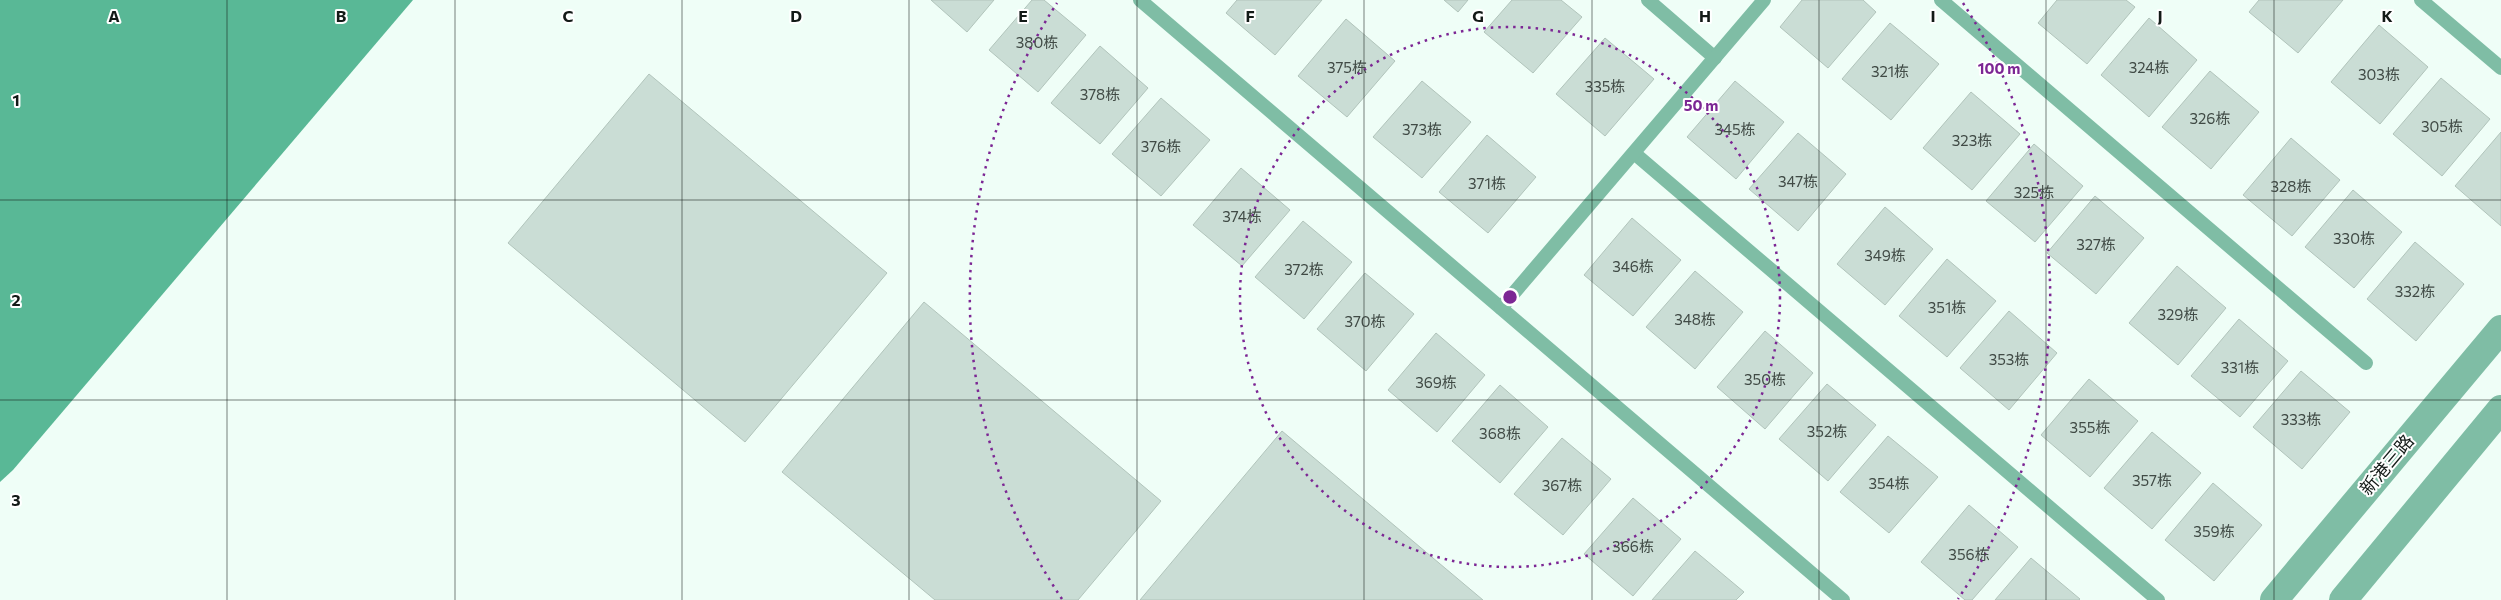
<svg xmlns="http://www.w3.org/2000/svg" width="2501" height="600" font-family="Commissioner,'Noto Sans SC',sans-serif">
  <rect width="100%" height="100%" fill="#effef7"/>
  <polygon fill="#59b896" points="0,0 413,0 13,470 0,482"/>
  <g fill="#caddd5" stroke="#b1c4bb">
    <polygon points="931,0 994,0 967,32"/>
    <polygon points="1032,0 1044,0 1086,35 1038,92 989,50"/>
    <polygon points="1237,0 1322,0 1275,55 1226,13"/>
    <polygon points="1444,0 1468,0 1458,12"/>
    <polygon points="1512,0 1561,0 1582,17 1533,73 1484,32"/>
    <polygon points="1802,0 1863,0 1876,12 1828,68 1780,27"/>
    <polygon points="2057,0 2126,0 2135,7 2087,64 2038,23"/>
    <polygon points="2259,0 2343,0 2298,53 2249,12"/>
    <polygon points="2149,18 2197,60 2149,117 2101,75"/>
    <polygon points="1346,19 1395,61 1347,117 1298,76"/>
    <polygon points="1890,23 1939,64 1891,120 1842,79"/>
    <polygon points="2379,25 2428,67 2380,124 2331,82"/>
    <polygon points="1605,38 1654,79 1605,136 1556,94"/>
    <polygon points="1100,46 1148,88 1100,144 1051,103"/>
    <polygon points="2210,71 2259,112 2211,169 2162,127"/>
    <polygon points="649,74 887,273 745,442 508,243"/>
    <polygon points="2441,78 2490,119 2442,176 2393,134"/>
    <polygon points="1422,81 1471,122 1422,178 1373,137"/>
    <polygon points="1735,81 1784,122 1736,179 1687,137"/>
    <polygon points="1971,92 2020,134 1972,190 1923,148"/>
    <polygon points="1161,98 1210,140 1161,196 1112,154"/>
    <polygon points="2501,132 2501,226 2455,186"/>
    <polygon points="1798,133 1846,174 1798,231 1749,189"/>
    <polygon points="1487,135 1536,177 1488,233 1439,192"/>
    <polygon points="2291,138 2340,180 2292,236 2243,195"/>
    <polygon points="2034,144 2083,186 2035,242 1986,201"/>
    <polygon points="1241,168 1290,210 1242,266 1193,225"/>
    <polygon points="2353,190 2402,232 2354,288 2305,247"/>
    <polygon points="2095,196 2144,238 2096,294 2047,253"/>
    <polygon points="1885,207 1933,249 1885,305 1837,264"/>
    <polygon points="1632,218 1681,260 1633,316 1584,275"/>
    <polygon points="1303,221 1352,262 1304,319 1255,277"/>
    <polygon points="2415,242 2464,284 2416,341 2367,299"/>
    <polygon points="1947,259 1996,301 1947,357 1899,316"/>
    <polygon points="2177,266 2226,308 2178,365 2129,323"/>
    <polygon points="1695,271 1743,312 1695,369 1646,327"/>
    <polygon points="1365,273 1414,314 1366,371 1317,329"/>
    <polygon points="924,302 1161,501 1078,600 935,600 782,472"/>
    <polygon points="2009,311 2057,353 2009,410 1960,368"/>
    <polygon points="2239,319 2288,361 2240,417 2191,376"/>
    <polygon points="1765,331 1813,373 1765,429 1717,387"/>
    <polygon points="1436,333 1485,375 1437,432 1388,390"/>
    <polygon points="2301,371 2350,412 2302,469 2253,427"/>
    <polygon points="2089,379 2138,421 2090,477 2041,435"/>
    <polygon points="1827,384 1876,425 1828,481 1779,439"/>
    <polygon points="1500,385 1548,427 1500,483 1452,441"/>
    <polygon points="1282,431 1483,600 1140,600"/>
    <polygon points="2152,432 2201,473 2152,529 2104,488"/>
    <polygon points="1888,436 1938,477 1889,533 1840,492"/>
    <polygon points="1562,438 1611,479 1563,535 1514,494"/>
    <polygon points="2213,483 2262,525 2214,581 2165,540"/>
    <polygon points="1633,498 1681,539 1633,596 1584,554"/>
    <polygon points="1969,505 2018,547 1972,600 1965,600 1921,562"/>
    <polygon points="1695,551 1744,592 1736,600 1652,600"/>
    <polygon points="2031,558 2080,599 2079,600 1995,600"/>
  </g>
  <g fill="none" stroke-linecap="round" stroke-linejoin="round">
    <g stroke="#7fbda5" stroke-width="14">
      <polyline points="1140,0 1843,600"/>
      <polyline points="1648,0 1715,58"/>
      <polyline points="1941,0 2366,363"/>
      <polyline points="2421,0 2501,68"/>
      <polyline points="1634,153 2158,600"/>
      <polyline points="1501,308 1764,0"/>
    </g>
    <g stroke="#7fbda5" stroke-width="28">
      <polyline points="2274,600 2501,329"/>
      <polyline points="2343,600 2501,409"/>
    </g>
  </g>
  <path fill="none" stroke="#131a17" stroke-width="1" stroke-opacity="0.55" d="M227,0V600M455,0V600M682,0V600M909,0V600M1137,0V600M1364,0V600M1592,0V600M1819,0V600M2046,0V600M2274,0V600M0,200H2501M0,400H2501"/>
  <g fill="none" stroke="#7c2694" stroke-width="2.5" stroke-dasharray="2.5 5">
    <circle cx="1510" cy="297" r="270"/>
    <path d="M1062 599A540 540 0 0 1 1057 3M1963 3A540 540 0 0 1 1958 599"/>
  </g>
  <g text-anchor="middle" stroke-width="4" stroke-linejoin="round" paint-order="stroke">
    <g font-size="15" fill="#414b46">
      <text x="1037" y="48">380栋</text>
      <text x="1347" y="73">375栋</text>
      <text x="2149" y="73">324栋</text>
      <text x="1890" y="77">321栋</text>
      <text x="2379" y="80">303栋</text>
      <text x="1605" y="92">335栋</text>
      <text x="1100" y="100">378栋</text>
      <text x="2210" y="124">326栋</text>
      <text x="2442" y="132">305栋</text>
      <text x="1422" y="135">373栋</text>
      <text x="1735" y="135">345栋</text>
      <text x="1972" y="146">323栋</text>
      <text x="1161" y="152">376栋</text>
      <text x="1798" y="187">347栋</text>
      <text x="1487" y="189">371栋</text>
      <text x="2291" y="192">328栋</text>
      <text x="2034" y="198">325栋</text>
      <text x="1242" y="222">374栋</text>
      <text x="2354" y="244">330栋</text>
      <text x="2096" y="250">327栋</text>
      <text x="1885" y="261">349栋</text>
      <text x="1633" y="272">346栋</text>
      <text x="1304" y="275">372栋</text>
      <text x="2415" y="297">332栋</text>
      <text x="1947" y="313">351栋</text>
      <text x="2178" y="320">329栋</text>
      <text x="1695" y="325">348栋</text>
      <text x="1365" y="327">370栋</text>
      <text x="2009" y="365">353栋</text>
      <text x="2240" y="373">331栋</text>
      <text x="1765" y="385">350栋</text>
      <text x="1436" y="388">369栋</text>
      <text x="2301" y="425">333栋</text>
      <text x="2090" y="433">355栋</text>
      <text x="1827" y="437">352栋</text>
      <text x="1500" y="439">368栋</text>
      <text x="2152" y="486">357栋</text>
      <text x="1889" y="489">354栋</text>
      <text x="1562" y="491">367栋</text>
      <text x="2214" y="537">359栋</text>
      <text x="1633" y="552">366栋</text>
      <text x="1969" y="560">356栋</text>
    </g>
    <g font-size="18" fill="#131a17" stroke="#fff">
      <text transform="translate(2387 465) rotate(-50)" y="6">新港三路</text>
    </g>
  </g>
  <g font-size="16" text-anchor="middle" font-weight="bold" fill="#131a17" stroke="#fff" stroke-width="4" stroke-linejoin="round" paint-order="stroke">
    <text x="114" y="22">A</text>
    <text x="341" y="22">B</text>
    <text x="568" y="22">C</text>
    <text x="796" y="22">D</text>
    <text x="1023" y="22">E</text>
    <text x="1250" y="22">F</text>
    <text x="1478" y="22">G</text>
    <text x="1705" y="22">H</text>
    <text x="1933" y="22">I</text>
    <text x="2160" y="22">J</text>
    <text x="2387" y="22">K</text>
    <text x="16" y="106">1</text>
    <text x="16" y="306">2</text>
    <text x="16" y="506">3</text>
  </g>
  <circle cx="1510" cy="297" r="8" fill="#7c2694" stroke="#fff" stroke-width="2.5"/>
  <g font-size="15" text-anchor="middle" font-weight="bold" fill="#7c2694" stroke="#fff" stroke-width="4" stroke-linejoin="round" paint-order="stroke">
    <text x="1999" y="74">100 m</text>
    <text x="1701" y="111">50 m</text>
  </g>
</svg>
